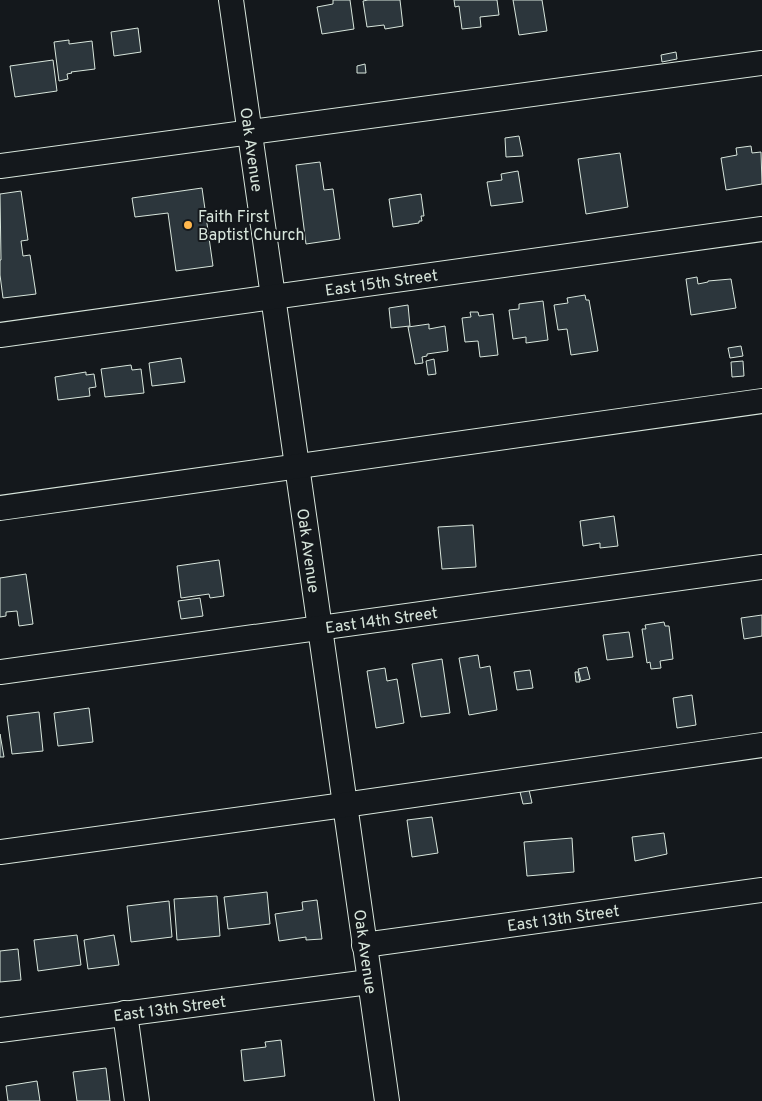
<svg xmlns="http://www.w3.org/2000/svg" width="762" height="1101" font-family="Overpass,sans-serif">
  <rect width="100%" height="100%" fill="#14181c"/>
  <g fill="#2c363c" stroke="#d8e6dc">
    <polygon points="333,0 350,0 354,29 322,34 317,7 333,4"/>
    <polygon points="368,0 400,0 403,26 385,29 384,25 367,27 363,1"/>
    <polygon points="454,0 497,0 499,15 480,17 481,27 462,29 459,6 455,7"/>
    <polygon points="513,0 542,0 547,31 519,35"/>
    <polygon points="138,28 141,52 114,56 111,32"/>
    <polygon points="69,40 69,44 92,41 95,69 71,72 72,73 67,74 68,79 59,81 54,42"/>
    <polygon points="676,52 677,59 662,62 661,55"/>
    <polygon points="53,60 57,91 15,97 10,66"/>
    <polygon points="365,64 366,73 357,73 357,66"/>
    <polygon points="519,136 523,156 506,157 505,138"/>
    <polygon points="751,146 752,153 761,152 762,184 726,190 721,158 737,155 736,148"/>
    <polygon points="620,153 628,207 586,214 578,159"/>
    <polygon points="320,162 324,190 333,189 340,239 306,244 296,165"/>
    <polygon points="518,171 523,202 491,206 487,182 502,180 501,174"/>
    <polygon points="202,188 213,266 176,271 168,213 135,217 132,198"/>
    <polygon points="21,191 28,240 21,241 23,256 30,255 36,294 3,298 0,275 0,260 1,260 0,194"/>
    <polygon points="421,194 424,216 421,216 422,221 419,221 419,223 393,227 389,199"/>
    <polygon points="697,277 698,284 708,282 708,281 731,279 736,308 691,315 686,279"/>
    <polygon points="585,295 586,300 589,300 598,351 571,355 567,329 558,330 554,305 568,303 567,298"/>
    <polygon points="543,301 548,340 526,343 526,337 513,339 509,310 519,309 519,304"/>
    <polygon points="408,305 410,326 391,328 389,308"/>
    <polygon points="470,312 478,312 479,316 493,314 498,355 480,357 478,341 465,342 462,318 471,317"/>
    <polygon points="429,324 429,329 445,326 448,351 427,354 427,356 422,357 423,363 415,364 408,327"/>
    <polygon points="741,346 743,356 730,358 728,348"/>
    <polygon points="181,358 185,382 152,386 149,363"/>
    <polygon points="434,359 436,374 428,375 426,361"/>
    <polygon points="743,361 744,376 732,377 731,362"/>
    <polygon points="131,365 132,370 141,369 144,393 105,397 101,369"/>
    <polygon points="86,372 86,375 94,374 96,387 89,388 90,396 58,400 55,377"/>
    <polygon points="614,516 618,546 600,548 600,543 583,546 580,521"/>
    <polygon points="473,525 476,567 442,569 438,527"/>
    <polygon points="219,560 224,596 210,598 209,594 181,598 177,566"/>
    <polygon points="26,574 33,624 19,626 17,611 6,612 6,616 0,617 0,578"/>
    <polygon points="200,598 203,616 181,619 178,601"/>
    <polygon points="762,615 762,636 744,639 741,618"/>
    <polygon points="664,622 665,626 669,626 673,659 660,661 661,668 651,669 650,662 647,663 642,629 646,629 645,625"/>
    <polygon points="629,632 633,657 607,660 603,635"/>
    <polygon points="478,655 480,668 490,666 497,710 469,715 459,658"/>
    <polygon points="442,659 450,713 421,717 412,664"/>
    <polygon points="587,667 590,679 581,681 578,669"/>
    <polygon points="385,668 387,681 397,679 404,723 376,728 367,671"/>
    <polygon points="530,670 533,688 517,690 514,672"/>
    <polygon points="575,672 578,672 580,682 576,682"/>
    <polygon points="692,695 696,725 677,728 673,698"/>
    <polygon points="89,708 93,742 58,746 54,713"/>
    <polygon points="39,712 43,751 12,754 7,716"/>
    <polygon points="0,734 4,757 0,757"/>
    <polygon points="529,790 532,803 523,804 520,792"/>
    <polygon points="432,817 438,853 412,857 407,820"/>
    <polygon points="664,833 667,854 635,861 632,837"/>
    <polygon points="572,838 574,872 527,876 524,842"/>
    <polygon points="267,892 270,924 228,929 224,897"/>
    <polygon points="217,896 220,936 177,940 174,899"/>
    <polygon points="317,900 322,939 306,940 306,937 279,941 275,914 303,910 302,902"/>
    <polygon points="169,901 172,937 131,942 127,906"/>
    <polygon points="77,935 81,965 38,971 34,940"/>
    <polygon points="114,935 119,965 88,969 84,940"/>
    <polygon points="18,949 21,980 0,982 0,951"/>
    <polygon points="281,1040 285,1076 244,1081 241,1050 266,1047 265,1042"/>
    <polygon points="106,1068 110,1101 77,1101 73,1072"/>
    <polygon points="37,1081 40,1101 8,1101 6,1086"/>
  </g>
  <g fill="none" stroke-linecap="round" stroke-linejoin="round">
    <g stroke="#d8e6dc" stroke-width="26">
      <g id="minor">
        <path id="s1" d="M231,0L387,1101"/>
        <polyline points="0,166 762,63"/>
        <path id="s2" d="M0,335L762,229"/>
        <polyline points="0,508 762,401"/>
        <path id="s3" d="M0,672L762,567"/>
        <polyline points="0,852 344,805 762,745"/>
        <path id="s4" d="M364,945L762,890"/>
        <polyline points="125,1013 137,1101"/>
        <path id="s5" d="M0,1030L369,982"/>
      </g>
    </g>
    <use href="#minor" stroke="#14181c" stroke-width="24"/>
  </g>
  <circle fill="#ffb74d" stroke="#14181c" stroke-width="2" cx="188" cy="225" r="5"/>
  <g text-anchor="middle" stroke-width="4" stroke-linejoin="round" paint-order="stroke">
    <g font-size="16" fill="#d8e6dc" stroke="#14181c">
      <text dy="6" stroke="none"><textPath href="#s1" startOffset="151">Oak Avenue</textPath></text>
      <text dy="6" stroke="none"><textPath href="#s2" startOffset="385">East 15th Street</textPath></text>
      <text dy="6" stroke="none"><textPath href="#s1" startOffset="556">Oak Avenue</textPath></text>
      <text dy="6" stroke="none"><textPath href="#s3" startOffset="385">East 14th Street</textPath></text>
      <text dy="6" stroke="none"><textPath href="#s4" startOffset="201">East 13th Street</textPath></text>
      <text dy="6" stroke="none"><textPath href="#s1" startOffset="961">Oak Avenue</textPath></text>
      <text dy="6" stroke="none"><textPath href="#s5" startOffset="171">East 13th Street</textPath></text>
    </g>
    <g font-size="16" fill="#d8e6dc" stroke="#14181c" text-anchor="start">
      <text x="198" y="222">Faith First<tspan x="198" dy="18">Baptist Church</tspan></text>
    </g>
  </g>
</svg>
